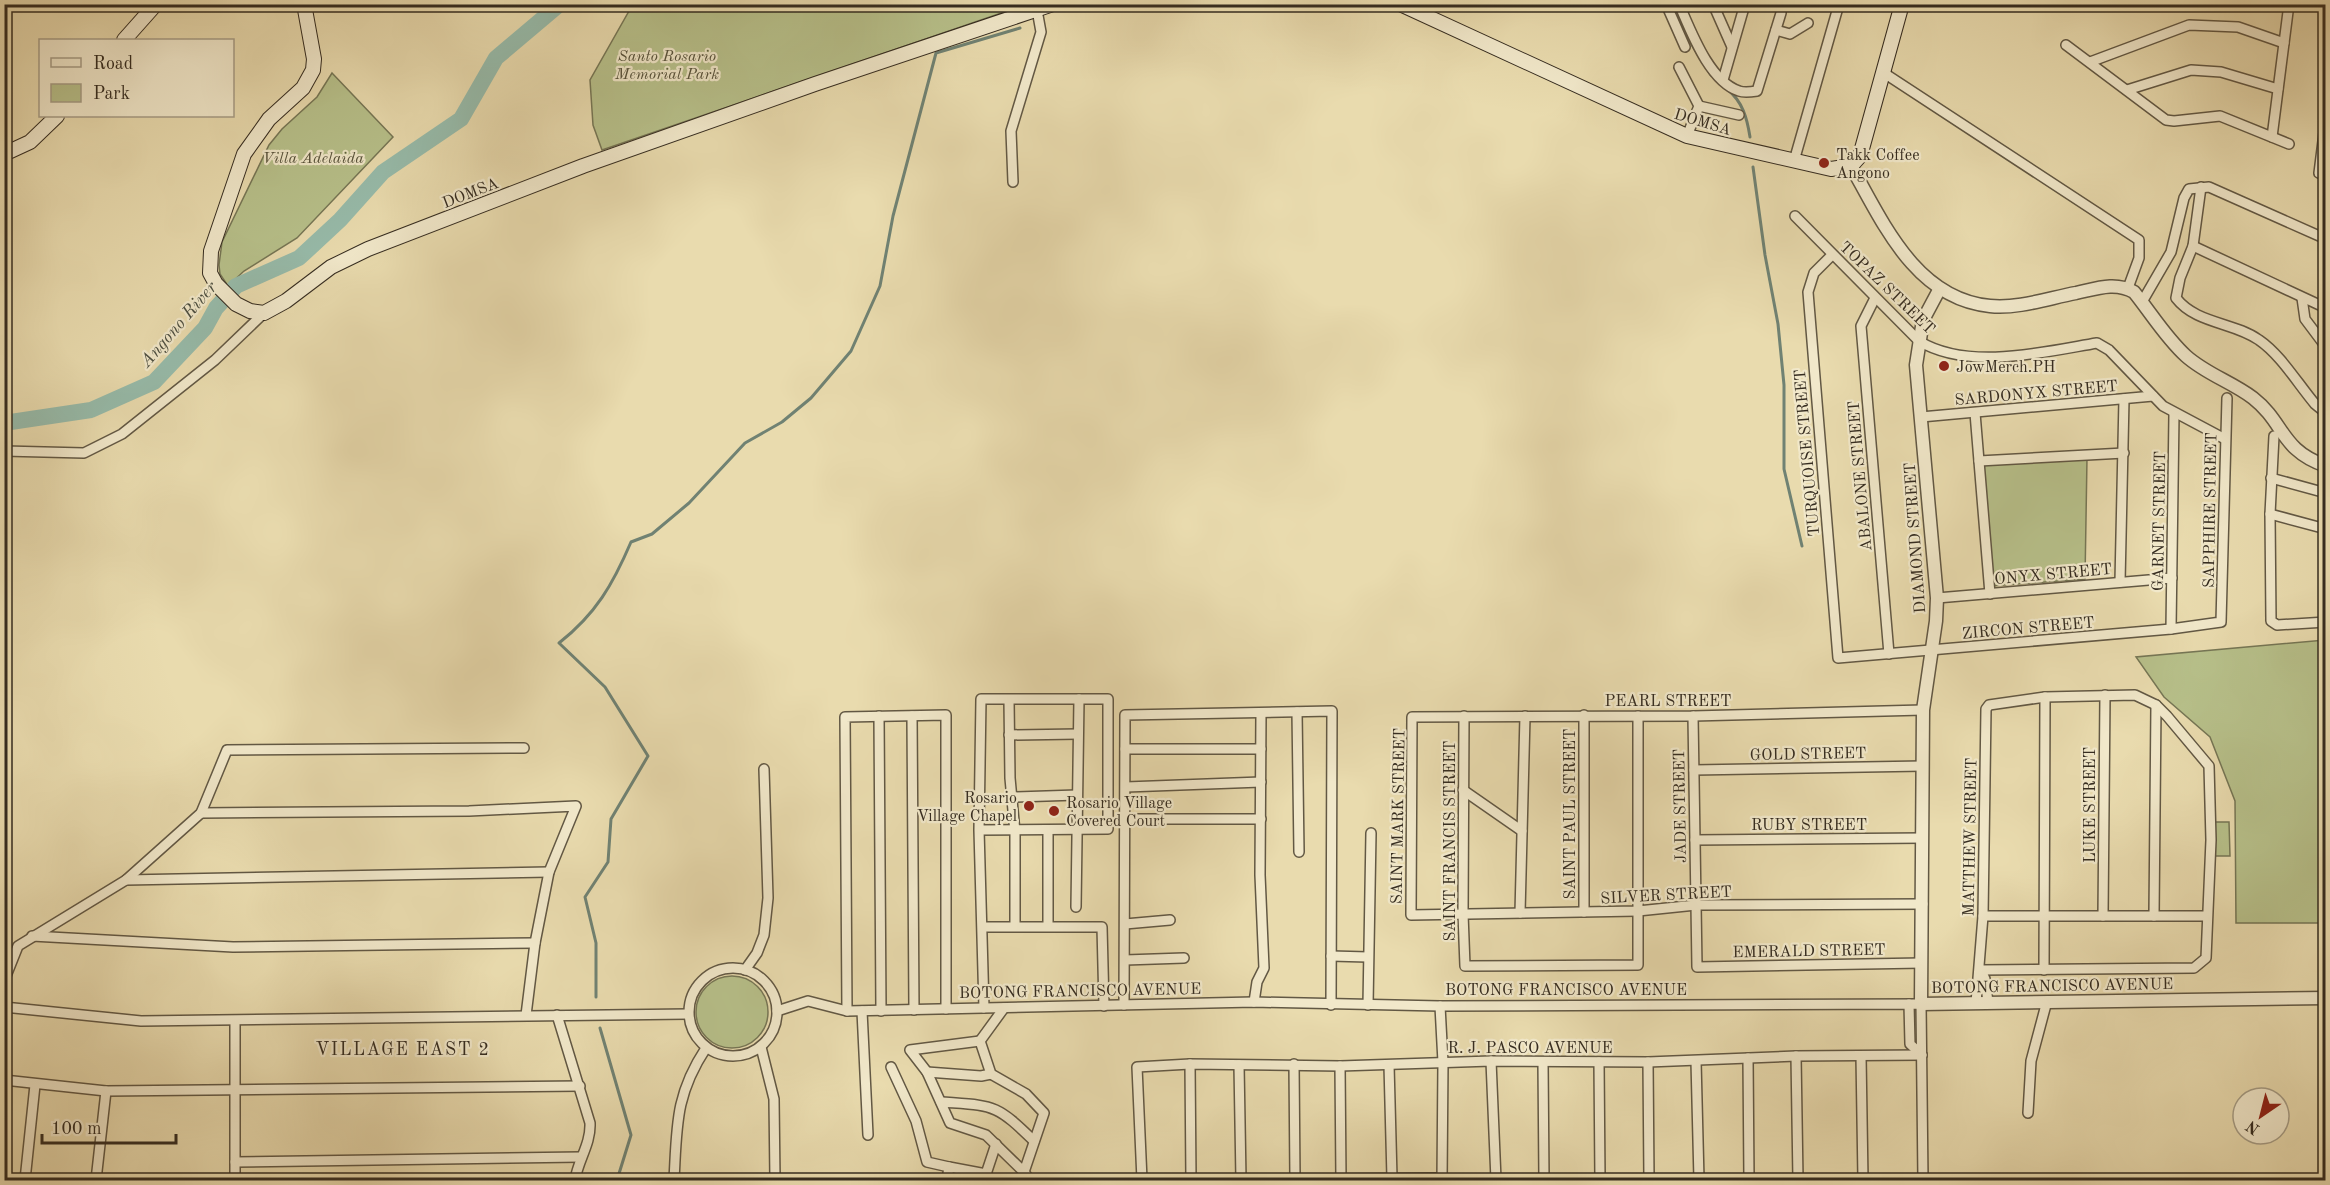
<svg xmlns="http://www.w3.org/2000/svg" width="2330" height="1185" font-family="'Old Standard TT',serif">
  <rect width="100%" height="100%" fill="#e9dbae"/>
  <filter id="stains"><feTurbulence type="fractalNoise" baseFrequency=".00333" numOctaves="4"/><feColorMatrix values="0 0 0 0 .2 0 0 0 0 .09 0 0 0 0 .02 0 0 0 .5 -.17"/></filter>
  <radialGradient id="worn" r=".72"><stop offset=".6" stop-color="#630" stop-opacity="0"/><stop offset="1" stop-color="#630" stop-opacity=".3"/></radialGradient>
  <g fill="#b7c08a" stroke="#767655" stroke-width="1.5">
    <polygon points="633,4 1025,4 1025,5 602,150 593,125 590,80"/>
    <polygon points="332,73 393,137 297,238 244,271 228,286 220,274 219,265 222,242 269,145 282,129 317,97"/>
    <polygon points="2087,458 2085,579 1992,586 1982,465"/>
    <polygon points="2325,640 2325,923 2236,923 2235,801 2210,737 2164,697 2136,657"/>
    <polygon points="2214,822 2229,822 2230,856 2215,856"/>
    <circle cx="732" cy="1012" r="36"/>
  </g>
  <g fill="none" stroke-linecap="round" stroke-linejoin="round">
    <g stroke="#708273" stroke-width="3">
      <polyline points="1672,4 1686,35 1711,75"/>
      <path d="M1727,89C1743,102 1747,118 1750,137"/>
      <polyline points="1753,167 1765,255 1778,324 1784,385 1784,469 1802,546"/>
      <path d="M596,997V943L585,897L608,862L611,819L648,756L605,687L559,643C596,614 613,584 631,542L652,534L689,503L745,443L782,422L811,398L851,351L880,286L893,216L936,53L1020,28"/>
      <polyline points="600,1028 631,1135 617,1180"/>
    </g>
    <polyline stroke="#97bbaa" stroke-width="16" points="4,423 91,410 154,382 205,328 216,308 236,286 299,258 340,220 383,172 461,119 496,58 560,4"/>
    <g stroke="#625844" stroke-width="12">
      <g id="minor">
        <polyline points="1666,4 1685,47"/>
        <path d="M1679,4C1691,31 1709,81 1739,91C1744,93 1751,92 1757,91L1781,13V4"/>
        <polyline points="1713,4 1732,47"/>
        <polyline points="1776,30 1790,34 1808,23"/>
        <polyline points="2066,45 2166,120 2174,121 2220,116 2289,144"/>
        <polyline points="2090,62 2189,25 2238,27 2284,43"/>
        <polyline points="1679,67 1699,106 1687,136"/>
        <polyline points="1884,73 2139,240 2139,258 2128,288"/>
        <polyline points="1723,80 1745,4"/>
        <polyline points="2127,90 2191,70 2221,72 2278,89"/>
        <polyline points="1699,106 1739,115"/>
        <polyline points="2326,117 2319,173 2326,176"/>
        <polyline points="2272,137 2289,4"/>
        <polyline points="1794,161 1839,4"/>
        <polyline points="1013,182 1011,131 1041,32 1037,10"/>
        <path d="M2201,187L2193,246L2180,278L2176,298C2196,324 2234,322 2259,340C2281,355 2298,384 2315,404L2326,413"/>
        <path d="M1795,216L1919,341C1968,371 2044,352 2097,343L2109,350L2163,406L2225,439"/>
        <polyline points="2193,246 2326,308"/>
        <polyline points="1832,255 1814,273 1808,292 1838,658 2171,629 2221,622 2227,398"/>
        <polyline points="1875,298 1861,326 1889,654"/>
        <polyline points="2302,298 2305,319 2326,347"/>
        <polyline points="2142,302 2171,252 2184,198 2189,189 2209,187 2326,239"/>
        <polyline points="1975,413 1990,594"/>
        <polyline points="1921,417 2153,396"/>
        <polyline points="2274,436 2270,514 2271,621 2277,625 2326,622"/>
        <polyline points="4,451 84,453 122,434 215,360 264,313"/>
        <polyline points="1979,461 2124,453"/>
        <polyline points="2271,478 2326,493"/>
        <polyline points="2270,514 2326,529"/>
        <polyline points="2120,582 2124,399"/>
        <polyline points="1937,598 2172,578"/>
        <polyline points="2171,629 2174,414"/>
        <polyline points="1009,700 1010,778 1015,832 1015,926"/>
        <polyline points="1297,712 1299,852"/>
        <polyline points="879,716 881,1011"/>
        <polyline points="912,716 914,1010"/>
        <polyline points="1464,716 1463,914 1465,966 1638,965 1638,716"/>
        <polyline points="1693,716 1697,967 1922,963"/>
        <polyline points="1009,735 1078,734"/>
        <polyline points="1125,749 1261,749"/>
        <polyline points="1694,770 1923,766"/>
        <polyline points="1126,787 1261,782"/>
        <polyline points="1463,790 1522,831"/>
        <polyline points="1013,797 1077,795"/>
        <polyline points="201,813 469,811 576,806 549,872 535,943 526,1015"/>
        <polyline points="1126,819 1261,819"/>
        <polyline points="979,830 1108,829 1108,699 981,699 979,830 984,1008"/>
        <polyline points="1695,840 1923,838"/>
        <polyline points="126,880 549,872"/>
        <polyline points="1923,904 1696,905 1638,911 1411,915 1412,717 1693,716 1923,710"/>
        <polyline points="1076,907 1079,699"/>
        <polyline points="1584,912 1584,715"/>
        <polyline points="1520,913 1525,716"/>
        <polyline points="1983,916 2207,916"/>
        <polyline points="2103,916 2105,695"/>
        <polyline points="2154,916 2156,705"/>
        <polyline points="1125,924 1170,920"/>
        <polyline points="1048,926 1048,831"/>
        <polyline points="983,927 1102,927 1104,1006"/>
        <polyline points="32,936 233,947 535,943"/>
        <polyline points="1331,956 1368,957"/>
        <polyline points="1125,960 1184,958"/>
        <circle cx="733" cy="1012" r="44"/>
        <polyline points="745,970 757,953 764,935 768,898 764,769"/>
        <polyline points="1981,970 1985,979 1988,1002"/>
        <polyline points="2044,970 2045,697"/>
        <polyline points="4,981 18,946 126,880 201,813 227,750 524,748"/>
        <polyline points="1254,1002 1257,982 1264,968 1260,875 1261,713"/>
        <polyline points="1976,1003 1983,916 1986,709 1989,705 2045,697 2135,695 2156,705 2167,716 2209,766 2211,840 2206,958 2194,968 1981,970"/>
        <polyline points="1909,1004 1910,1044 1922,1055"/>
        <polyline points="1124,1005 1125,715 1332,711 1331,1005"/>
        <polyline points="1368,1005 1371,833"/>
        <polyline points="1440,1006 1443,1062 1442,1180"/>
        <polyline points="4,1007 141,1021 688,1014"/>
        <polyline points="1004,1008 980,1041 991,1074 1026,1094 1044,1113 1024,1172 1030,1180"/>
        <polyline points="777,1011 808,1001 847,1011 1254,1002 1440,1006 1921,1004 1923,1180"/>
        <polyline points="847,1011 845,717 946,715 946,1009"/>
        <polyline points="862,1011 868,1135"/>
        <path d="M557,1015L590,1123C591,1144 578,1160 575,1180"/>
        <polyline points="235,1021 235,1180"/>
        <polyline points="980,1041 910,1050 927,1072 950,1123 986,1135 1024,1172"/>
        <polyline points="761,1047 774,1099 775,1180"/>
        <polyline points="1796,1056 1798,1180"/>
        <polyline points="1861,1056 1863,1180"/>
        <polyline points="1748,1058 1749,1180"/>
        <polyline points="1491,1061 1496,1180"/>
        <polyline points="1696,1061 1699,1180"/>
        <polyline points="1543,1062 1544,1180"/>
        <polyline points="1599,1062 1600,1180"/>
        <polyline points="1648,1062 1649,1180"/>
        <polyline points="1190,1064 1191,1180"/>
        <polyline points="1294,1064 1295,1180"/>
        <polyline points="1239,1065 1241,1180"/>
        <polyline points="1389,1065 1392,1178"/>
        <polyline points="1340,1066 1341,1180"/>
        <polyline points="891,1067 916,1121 927,1162 949,1167"/>
        <polyline points="927,1072 981,1076 991,1074"/>
        <polyline points="4,1080 106,1091 580,1086"/>
        <path d="M941,1102C994,1106 995,1103 1034,1141"/>
        <polyline points="2028,1113 2031,1061 2047,1001"/>
        <polyline points="235,1162 581,1157"/>
        <polyline points="986,1174 996,1144"/>
        <polyline points="1341,1179 1442,1178"/>
        <polyline points="25,1180 35,1085"/>
        <polyline points="96,1180 106,1091"/>
        <path d="M674,1180C677,1126 675,1095 706,1048"/>
        <polyline points="947,1180 949,1167 986,1174 992,1180"/>
        <polyline points="1142,1180 1137,1067 1190,1064 1340,1066 1491,1061 1648,1062 1796,1056 1922,1055"/>
      </g>
    </g>
    <g stroke="#625844" stroke-width="15">
      <g id="tertiary">
        <path d="M1851,166C1883,223 1916,299 1990,306C2018,309 2049,298 2076,293C2095,289 2115,281 2134,292C2151,313 2166,338 2186,356C2206,374 2232,382 2253,398C2285,423 2280,450 2326,466"/>
        <polyline points="1939,290 1923,320 1916,365 1937,598 1936,621 1923,710 1921,1004 2326,998"/>
      </g>
    </g>
    <g stroke="#352c20" stroke-width="16">
      <g id="secondary">
        <polyline points="304,4 314,59 313,70 303,88 269,119 244,154 211,251 210,273 216,284 236,304 250,311 264,313 286,301 331,267 368,249 583,166 815,84 1053,4"/>
        <polyline points="1400,4 1687,136 1831,169 1851,166 1860,156 1902,4"/>
        <polyline points="124,40 156,4"/>
        <polyline points="4,154 30,142 57,116"/>
      </g>
    </g>
    <use href="#minor" stroke="#f1e8ca" stroke-width="9"/>
    <use href="#tertiary" stroke="#f1e8ca" stroke-width="12"/>
    <use href="#secondary" stroke="#f1e8ca" stroke-width="14"/>
  </g>
  <g fill="#8f2418" stroke="#f1e8ca" stroke-width="2">
    <circle cx="1824" cy="163" r="6"/>
    <circle cx="1944" cy="366" r="6"/>
    <circle cx="1029" cy="806" r="6"/>
    <circle cx="1054" cy="811" r="6"/>
  </g>
  <g text-anchor="middle" stroke-width="4.5" stroke-linejoin="round" paint-order="stroke">
    <g font-size="16" font-style="italic" fill="#56513a" stroke="#f1e8ca">
      <text x="667" y="61">Santo Rosario<tspan x="667" dy="18">Memorial Park</tspan></text>
      <text x="313" y="163">Villa Adelaida</text>
    </g>
    <g font-size="16" fill="#352c20" stroke="#f1e8ca">
      <text transform="translate(1703 121) rotate(17)" y="6">DOMSA</text>
      <text transform="translate(470 192) rotate(-21)" y="6">DOMSA</text>
      <text transform="translate(1888 287) rotate(44)" y="6">TOPAZ STREET</text>
      <text transform="translate(2036 392) rotate(-5)" y="6">SARDONYX STREET</text>
      <text transform="translate(1806 453) rotate(-95)" y="6">TURQUOISE STREET</text>
      <text transform="translate(1859 476) rotate(-95)" y="6">ABALONE STREET</text>
      <text transform="translate(2209 510) rotate(-89)" y="6">SAPPHIRE STREET</text>
      <text transform="translate(2158 521) rotate(-89)" y="6">GARNET STREET</text>
      <text transform="translate(1914 538) rotate(-94)" y="6">DIAMOND STREET</text>
      <text transform="translate(2053 573) rotate(-5)" y="6">ONYX STREET</text>
      <text transform="translate(2028 627) rotate(-5)" y="6">ZIRCON STREET</text>
      <text x="1668" y="706">PEARL STREET</text>
      <text transform="translate(1808 753) rotate(-1)" y="6">GOLD STREET</text>
      <text transform="translate(2089 805) rotate(-90)" y="6">LUKE STREET</text>
      <text transform="translate(1679 806) rotate(-91)" y="6">JADE STREET</text>
      <text transform="translate(1569 814) rotate(-90)" y="6">SAINT PAUL STREET</text>
      <text transform="translate(1397 816) rotate(-89)" y="6">SAINT MARK STREET</text>
      <text x="1809" y="830">RUBY STREET</text>
      <text transform="translate(1969 837) rotate(-89)" y="6">MATTHEW STREET</text>
      <text transform="translate(1449 841) rotate(-90)" y="6">SAINT FRANCIS STREET</text>
      <text transform="translate(1666 894) rotate(-3)" y="6">SILVER STREET</text>
      <text transform="translate(1809 950) rotate(-1)" y="6">EMERALD STREET</text>
      <text transform="translate(2052 985) rotate(-1)" y="6">BOTONG FRANCISCO AVENUE</text>
      <text x="1566" y="995">BOTONG FRANCISCO AVENUE</text>
      <text transform="translate(1080 990) rotate(-1)" y="6">BOTONG FRANCISCO AVENUE</text>
      <text x="1530" y="1053">R. J. PASCO AVENUE</text>
    </g>
    <g font-size="16" fill="#352c20" stroke="#f1e8ca" text-anchor="start">
      <text x="1836" y="160">Takk Coffee<tspan x="1836" dy="18">Angono</tspan></text>
      <text x="1956" y="372">JowMerch.PH</text>
      <text x="1017" y="803" text-anchor="end">Rosario<tspan x="1017" dy="18">Village Chapel</tspan></text>
      <text x="1066" y="808">Rosario Village<tspan x="1066" dy="18">Covered Court</tspan></text>
    </g>
    <g font-size="18" font-style="italic" fill="#4e5042" stroke="#f1e8ca">
      <text transform="translate(178 324) rotate(-49)" y="6">Angono River</text>
    </g>
    <g font-size="18" letter-spacing="1.5" fill="#352c20" stroke="#f1e8ca">
      <text x="403" y="1055">VILLAGE EAST 2</text>
    </g>
  </g>
  <rect width="2330" height="1185" fill="none" stroke="#e9dbae" stroke-width="24"/>
  <rect x="6" y="6" width="2318" height="1173" fill="none" stroke="#352c20" stroke-width="3"/>
  <rect x="12" y="12" width="2306" height="1161" fill="none" stroke="#352c20" stroke-width="1.5"/>
  <rect x="39" y="39" width="195" height="78" fill="#f1e8ca" stroke="#a69d86" stroke-width="1.5"/>
  <rect x="51" y="58" width="30" height="9" fill="#f1e8ca" stroke="#a69d86" stroke-width="1.5"/>
  <text x="93" y="69" font-size="18" fill="#352c20">Road</text>
  <rect x="51" y="84" width="30" height="18" fill="#b7c08a" stroke="#a69d86" stroke-width="1.5"/>
  <text x="93" y="99" font-size="18" fill="#352c20">Park</text>
  <g transform="translate(2261 1116) rotate(215)"><circle r="28" fill="#f1e8ca" stroke="#a69d86" stroke-width="1.5"/>
  <path d="M0-4.5L10 22L0 15L-10 22Z" fill="#8f2418"/>
  <text y="-9" font-size="16" font-weight="bold" text-anchor="middle" fill="#352c20">N</text>
  </g>
  <path d="M42 1134v9h134v-9" fill="none" stroke="#352c20" stroke-width="3"/>
  <text x="51" y="1134" font-size="18" fill="#352c20" stroke="#f1e8ca" stroke-width="4.5" paint-order="stroke">100 m</text>
  <rect width="100%" height="100%" filter="url(#stains)"/>
  <rect width="100%" height="100%" fill="url(#worn)"/>
</svg>
